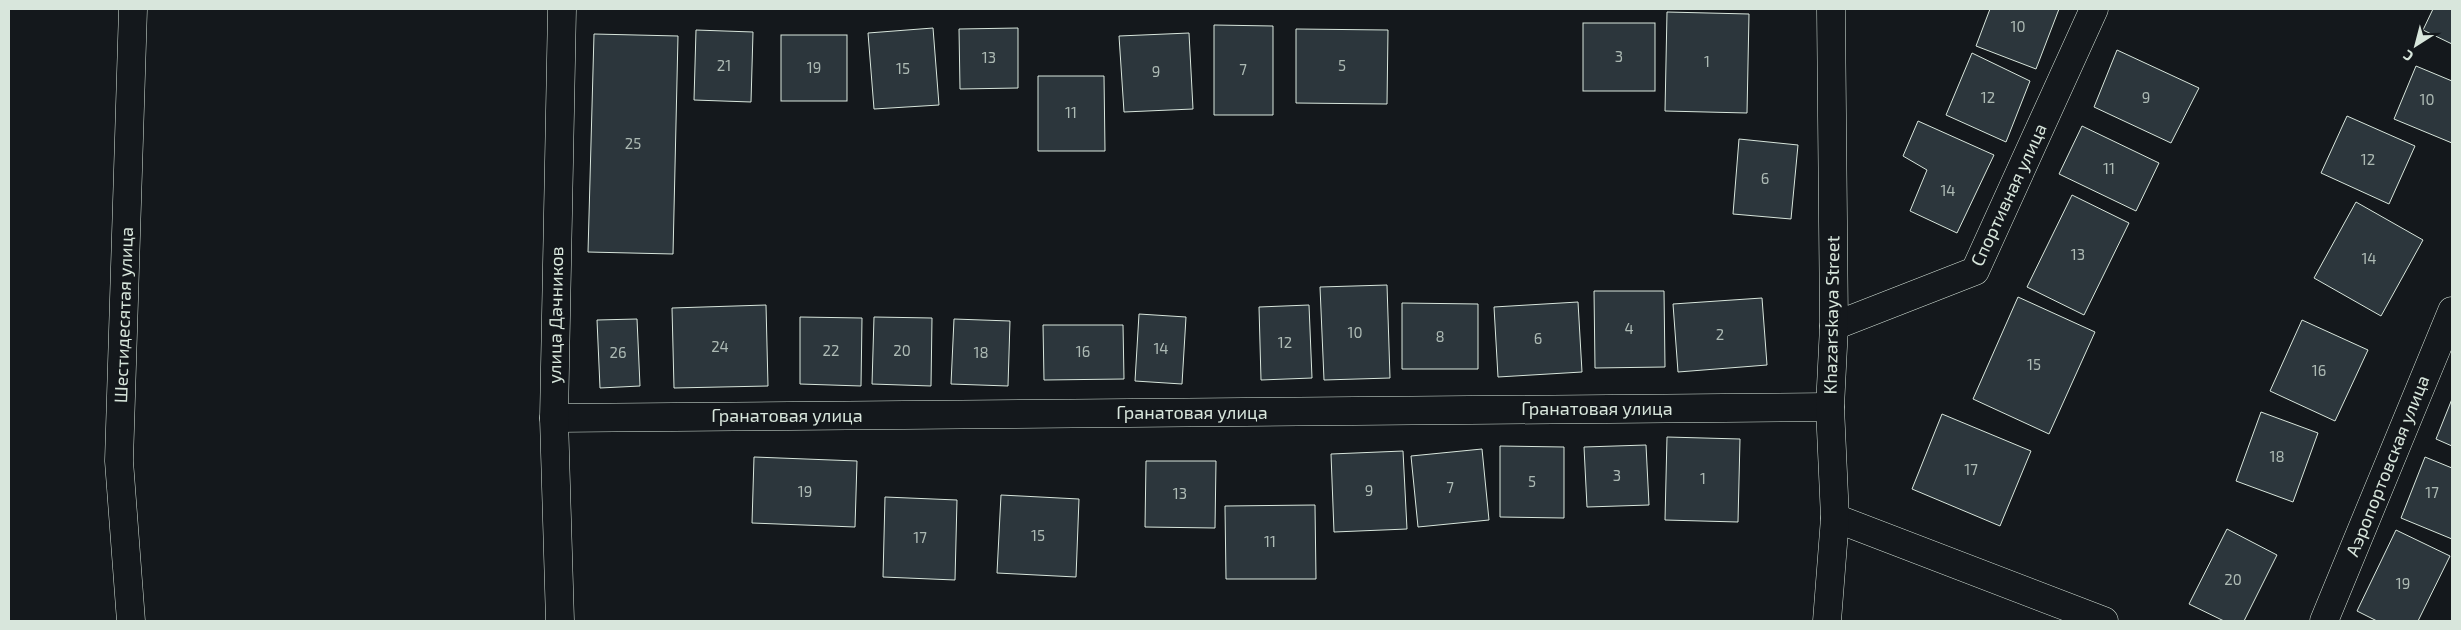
<svg xmlns="http://www.w3.org/2000/svg" width="2461" height="630" font-family="'Exo 2',sans-serif">
  <rect width="100%" height="100%" fill="#14181c"/>
  <g fill="#2c363c" stroke="#d8e6dc">
    <polygon points="1990,9 2059,9 2036,69 1976,46"/>
    <polygon points="2433,9 2452,9 2452,44 2423,30"/>
    <polygon points="1667,12 1749,14 1747,113 1665,111"/>
    <rect x="1583" y="23" width="72" height="68"/>
    <polygon points="1214,25 1273,26 1273,115 1214,115"/>
    <polygon points="933,28 939,105 874,109 868,33"/>
    <polygon points="1018,28 1018,88 960,89 959,29"/>
    <polygon points="1296,29 1388,30 1387,104 1296,103"/>
    <polygon points="696,30 753,32 751,102 694,100"/>
    <polygon points="1189,33 1193,109 1124,112 1119,36"/>
    <polygon points="594,34 678,36 673,254 588,252"/>
    <rect x="781" y="35" width="66" height="66"/>
    <polygon points="2117,50 2199,88 2171,143 2094,107"/>
    <polygon points="1972,53 2030,81 2006,142 1946,115"/>
    <polygon points="2416,66 2452,81 2452,143 2394,119"/>
    <polygon points="1038,76 1104,76 1105,151 1038,151"/>
    <polygon points="2347,116 2415,146 2389,204 2321,173"/>
    <polygon points="1918,121 1994,155 1957,233 1910,211 1927,170 1903,156"/>
    <polygon points="2082,126 2159,163 2136,211 2059,174"/>
    <polygon points="1739,139 1798,145 1791,219 1733,214"/>
    <polygon points="2072,195 2129,223 2084,315 2027,287"/>
    <polygon points="2356,202 2423,240 2381,316 2314,278"/>
    <polygon points="1387,285 1390,378 1324,380 1320,287"/>
    <polygon points="1594,291 1664,291 1665,367 1595,368"/>
    <polygon points="2018,297 2095,332 2049,434 1973,399"/>
    <polygon points="1762,298 1767,365 1678,372 1673,304"/>
    <polygon points="1578,302 1582,372 1498,377 1494,307"/>
    <polygon points="1402,303 1478,304 1478,369 1402,369"/>
    <polygon points="766,305 768,386 674,388 672,308"/>
    <polygon points="1309,305 1312,378 1261,380 1259,307"/>
    <polygon points="1139,314 1186,317 1182,384 1135,381"/>
    <polygon points="800,317 862,318 861,386 800,384"/>
    <polygon points="874,317 932,318 931,386 872,384"/>
    <polygon points="637,319 640,386 600,388 597,320"/>
    <polygon points="954,319 1010,321 1008,386 951,384"/>
    <polygon points="2302,320 2368,350 2335,421 2270,391"/>
    <polygon points="1043,325 1123,325 1124,379 1044,380"/>
    <polygon points="2452,399 2452,446 2436,439"/>
    <polygon points="2261,412 2318,433 2293,502 2236,481"/>
    <polygon points="1942,414 2031,451 2000,526 1912,489"/>
    <polygon points="1667,437 1740,439 1738,522 1665,520"/>
    <polygon points="1646,445 1649,505 1587,507 1584,447"/>
    <polygon points="1500,446 1564,447 1564,518 1500,517"/>
    <polygon points="1482,449 1489,520 1418,527 1411,456"/>
    <polygon points="1403,451 1407,529 1334,532 1331,454"/>
    <polygon points="754,457 857,461 855,527 752,523"/>
    <polygon points="2425,457 2452,468 2452,539 2401,518"/>
    <polygon points="1146,461 1216,461 1215,528 1145,527"/>
    <polygon points="1001,495 1079,499 1076,577 997,573"/>
    <polygon points="885,497 957,500 955,580 883,577"/>
    <polygon points="1315,505 1316,579 1226,579 1225,506"/>
    <polygon points="2227,529 2277,555 2244,621 2224,621 2189,604"/>
    <polygon points="2396,530 2450,556 2418,621 2377,621 2357,611"/>
  </g>
  <g fill="none" stroke-linecap="round" stroke-linejoin="round">
    <g stroke="#d8e6dc" stroke-width="29">
      <g id="minor">
        <polyline points="1834,326 1975,271 2094,9"/>
        <polyline points="554,418 1830,407"/>
        <polyline points="1835,518 2104,621"/>
        <polyline points="131,621 119,461 133,9"/>
        <polyline points="560,621 554,418 562,9"/>
        <polyline points="1827,621 1835,518 1830,407 1834,326 1831,9"/>
        <polyline points="2324,621 2452,311"/>
      </g>
    </g>
    <use href="#minor" stroke="#14181c" stroke-width="28"/>
  </g>
  <g text-anchor="middle" stroke-width="4" stroke-linejoin="round" paint-order="stroke">
    <g font-size="15" fill="#adbab4">
      <text x="2018" y="32">10</text>
      <text x="1619" y="62">3</text>
      <text x="989" y="63">13</text>
      <text x="1707" y="67">1</text>
      <text x="724" y="71">21</text>
      <text x="1342" y="71">5</text>
      <text x="814" y="73">19</text>
      <text x="903" y="74">15</text>
      <text x="1243" y="75">7</text>
      <text x="1156" y="77">9</text>
      <text x="1988" y="103">12</text>
      <text x="2146" y="103">9</text>
      <text x="2427" y="105">10</text>
      <text x="1071" y="118">11</text>
      <text x="633" y="149">25</text>
      <text x="2368" y="165">12</text>
      <text x="2109" y="174">11</text>
      <text x="1765" y="184">6</text>
      <text x="1948" y="196">14</text>
      <text x="2078" y="260">13</text>
      <text x="2369" y="264">14</text>
      <text x="1629" y="334">4</text>
      <text x="1355" y="338">10</text>
      <text x="1720" y="340">2</text>
      <text x="1440" y="342">8</text>
      <text x="1538" y="344">6</text>
      <text x="1285" y="348">12</text>
      <text x="720" y="352">24</text>
      <text x="1161" y="354">14</text>
      <text x="831" y="356">22</text>
      <text x="902" y="356">20</text>
      <text x="1083" y="357">16</text>
      <text x="618" y="358">26</text>
      <text x="981" y="358">18</text>
      <text x="2034" y="370">15</text>
      <text x="2319" y="376">16</text>
      <text x="2277" y="462">18</text>
      <text x="1971" y="475">17</text>
      <text x="1617" y="481">3</text>
      <text x="1703" y="484">1</text>
      <text x="1532" y="487">5</text>
      <text x="1450" y="493">7</text>
      <text x="1369" y="496">9</text>
      <text x="805" y="497">19</text>
      <text x="2432" y="498">17</text>
      <text x="1180" y="499">13</text>
      <text x="1038" y="541">15</text>
      <text x="920" y="543">17</text>
      <text x="1270" y="547">11</text>
      <text x="2233" y="585">20</text>
      <text x="2403" y="589">19</text>
    </g>
    <g font-size="18" fill="#d8e6dc" stroke="#14181c">
      <text transform="translate(2009 195) rotate(-65)" y="6">Спортивная улица</text>
      <text transform="translate(124 315) rotate(-88)" y="6">Шестидесятая улица</text>
      <text transform="translate(556 315) rotate(-89)" y="6">улица Дачников</text>
      <text transform="translate(1832 315) rotate(-89)" y="6">Khazarskaya Street</text>
      <text x="1597" y="415">Гранатовая улица</text>
      <text x="1192" y="419">Гранатовая улица</text>
      <text x="787" y="422">Гранатовая улица</text>
      <text transform="translate(2388 466) rotate(-68)" y="6">Аэропортовская улица</text>
    </g>
  </g>
  <rect width="2461" height="630" fill="none" stroke="#d8e6dc" stroke-width="20"/>
  <g transform="translate(2416 45) rotate(216)" stroke="#14181c" stroke-width="4" paint-order="stroke">
  <path d="M0-4L9 19L0 12L-9 19Z" fill="#d8e6dc"/>
  <text y="-8" font-size="14" font-weight="bold" text-anchor="middle" fill="#d8e6dc">С</text>
  </g>
</svg>
